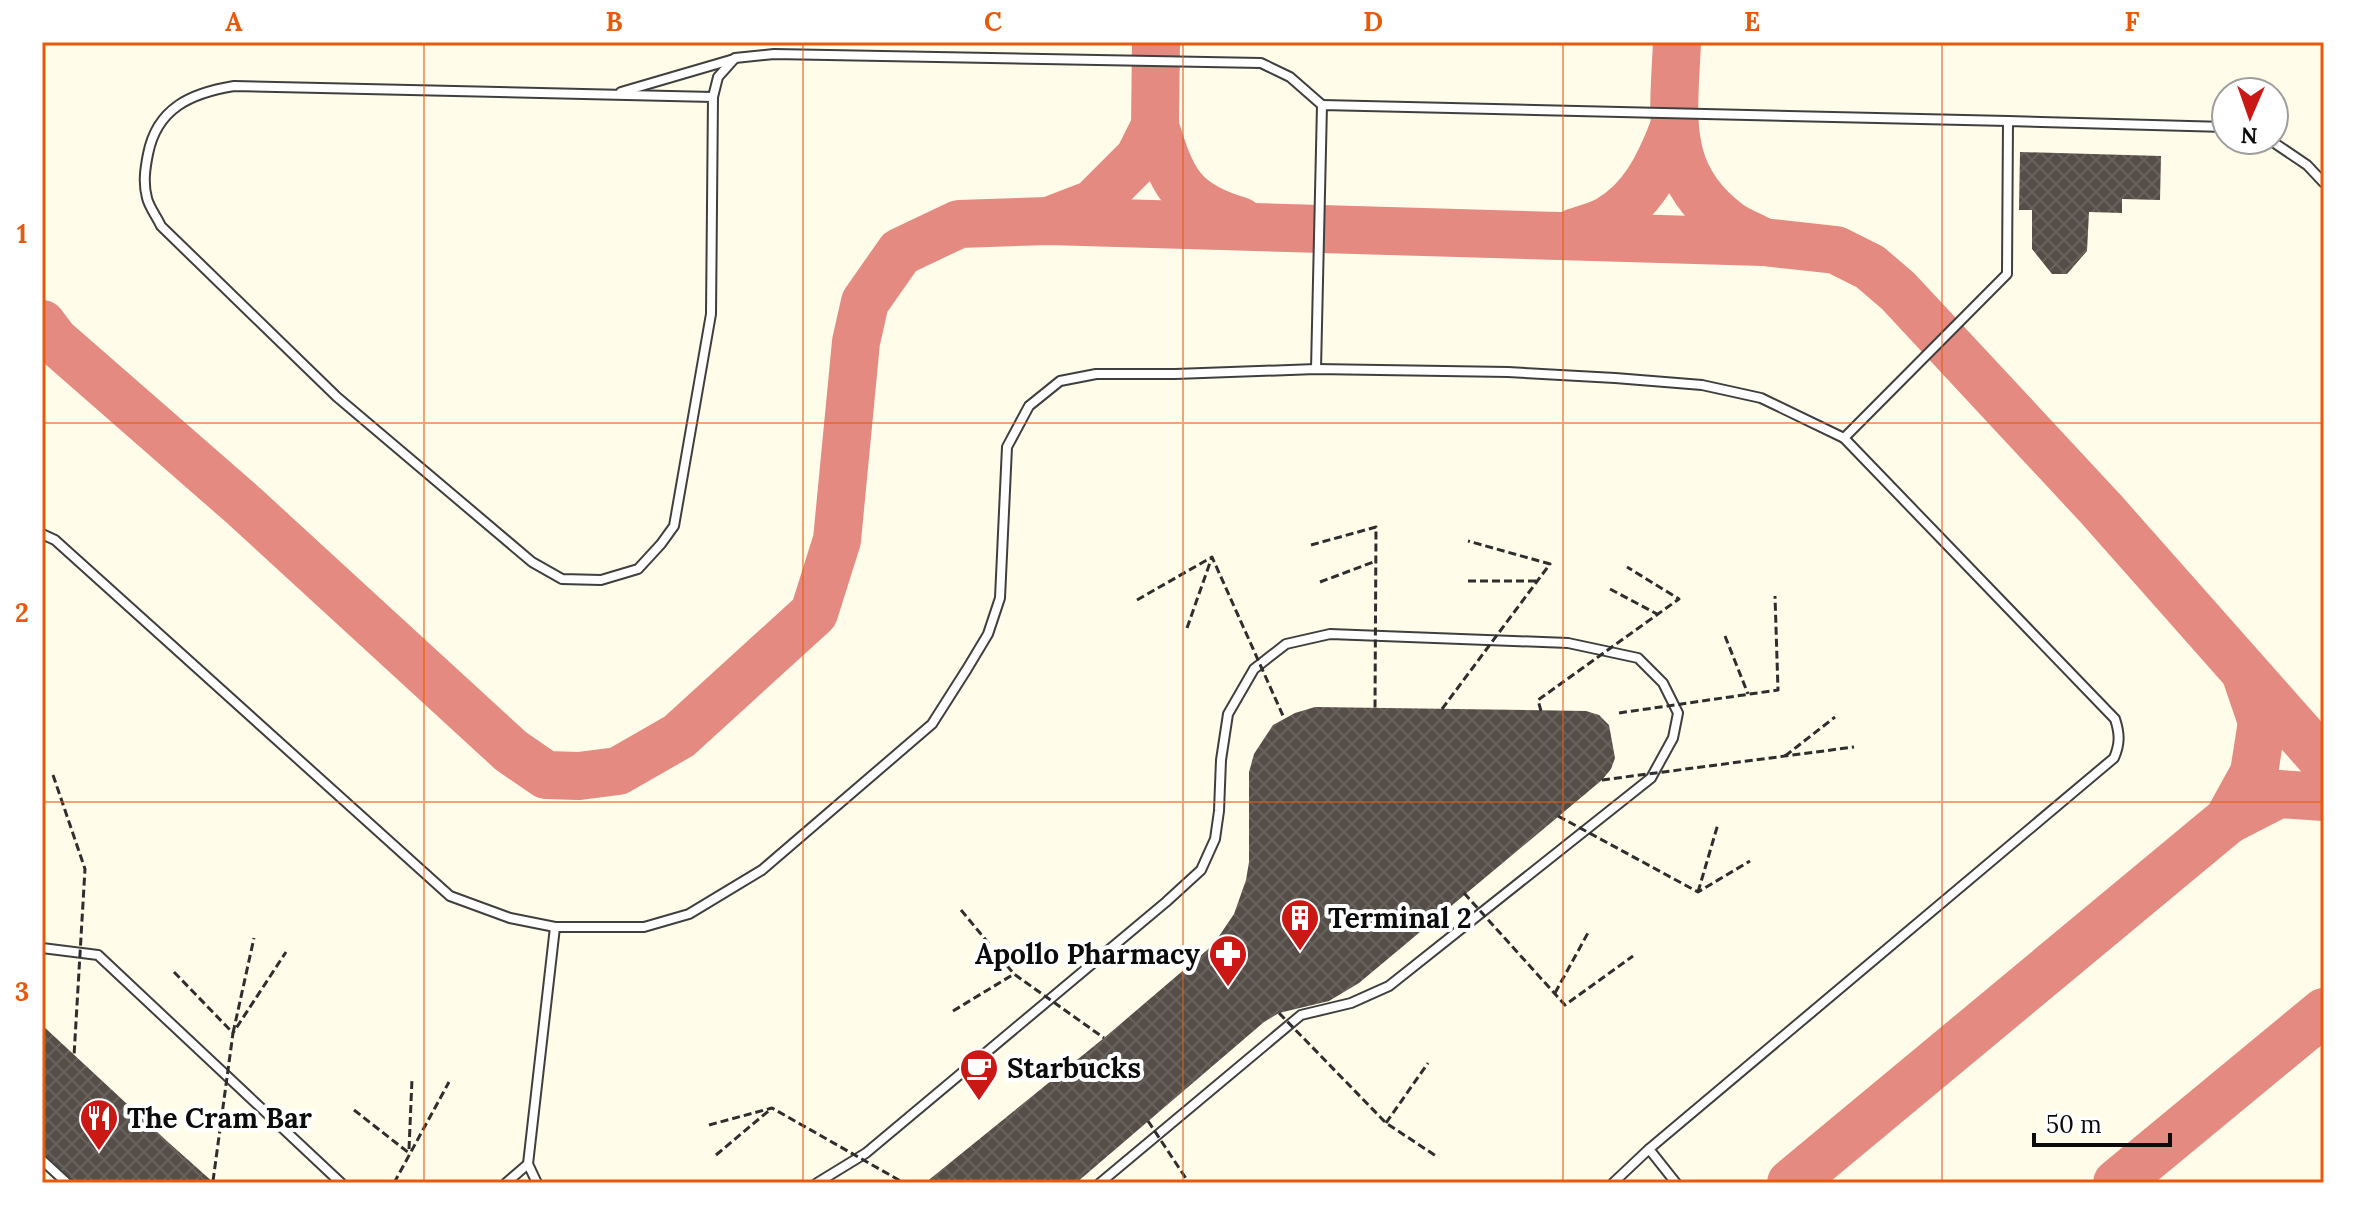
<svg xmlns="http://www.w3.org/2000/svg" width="2366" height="1225" font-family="Lora,serif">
  <defs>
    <pattern id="building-cross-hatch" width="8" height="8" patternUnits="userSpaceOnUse" patternTransform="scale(2)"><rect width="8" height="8" fill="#554d47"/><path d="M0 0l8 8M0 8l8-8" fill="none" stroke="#68625d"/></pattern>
  </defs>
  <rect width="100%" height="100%" fill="#fffcea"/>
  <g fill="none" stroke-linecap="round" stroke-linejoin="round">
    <g stroke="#e48a80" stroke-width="48">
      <path d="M1677,42C1674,115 1662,175 1729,224C1739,231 1752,236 1763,242"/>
      <path d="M1155,126C1172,181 1181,204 1240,221"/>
      <polyline points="1054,219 1093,204 1139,158 1155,126 1156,42"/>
      <path d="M1573,233C1584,229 1597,226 1608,220C1643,200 1659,166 1673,130"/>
      <polyline points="42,324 54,340 244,506 511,751 546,775 579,776 618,771 679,736 814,613 837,540 856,342 865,302 900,252 959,224 1049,221 1763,242 1836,250 1870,267 1898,291 2101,509 2324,761"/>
      <polyline points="2228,820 2279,794 2324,797"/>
      <polyline points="1791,1183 2228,820 2254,773 2262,722 2246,675"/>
      <polyline points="2117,1183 2324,1012"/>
    </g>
  </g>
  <g fill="url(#building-cross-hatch)">
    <polygon points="2020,152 2161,156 2160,200 2122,199 2122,213 2089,212 2087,251 2067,274 2052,274 2032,249 2032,210 2019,210"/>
    <polygon points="1315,707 1586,711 1599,715 1609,725 1615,758 1611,769 1602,780 1359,983 1329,1001 1279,1013 1264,1022 1076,1183 925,1183 1104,1038 1213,945 1234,914 1246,880 1249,862 1249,772 1254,754 1273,725 1295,713"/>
    <polygon points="42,1025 168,1142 214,1183 75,1183 42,1152"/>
  </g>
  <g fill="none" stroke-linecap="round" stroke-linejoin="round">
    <g stroke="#3f3f3f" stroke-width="12">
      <g id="service">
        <polyline points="621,92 734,59"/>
        <path d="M713,97L234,86C191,93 157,108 148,154C145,169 143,183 147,198C149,207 157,217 161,226L337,397L532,562L562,579L601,580L638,569L661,544L674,526L711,314L713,97L718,77L735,58L774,54L1261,63L1290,77L1322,105"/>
        <polyline points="2270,140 2307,165 2324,183"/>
        <polyline points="1316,369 1322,105 2008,121"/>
        <polyline points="42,534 55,540 450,896 510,918 555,927 644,927 689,914 762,870 932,724 967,669 988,634 1000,598 1007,447 1029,406 1060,381 1096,374 1175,374 1316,369 1508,372 1615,378 1702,385 1761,398 1844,438 2007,274 2008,121 2226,127"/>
        <polyline points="42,948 98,955 341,1183"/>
        <polyline points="42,1160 67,1183"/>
        <polyline points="506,1183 528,1164"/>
        <polyline points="537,1183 528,1164 555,927"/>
        <polyline points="817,1183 866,1153 1166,902 1201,870 1215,839 1219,811 1221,760 1228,714 1254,669 1286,644 1330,634 1568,643 1638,658 1663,683 1678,713 1673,738 1651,778 1389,986 1351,1003 1301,1015 1100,1183"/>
        <polyline points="1613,1183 1649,1149"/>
        <path d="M1676,1183L1649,1149L2114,758C2120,744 2120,734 2115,719L1844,438"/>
      </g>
    </g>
    <g stroke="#2e2e2e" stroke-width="3" stroke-dasharray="8 4" stroke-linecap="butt">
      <polyline points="1468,581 1537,581"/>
      <polyline points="1320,582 1376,561"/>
      <polyline points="1610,589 1657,614"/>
      <polyline points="1187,628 1212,557"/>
      <polyline points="1725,636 1748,694"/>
      <polyline points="1785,756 1835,717"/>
      <polyline points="1698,892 1718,824"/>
      <polyline points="174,972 233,1033"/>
      <polyline points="1555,993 1589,931"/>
      <polyline points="953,1011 1014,974"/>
      <polyline points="233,1033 254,938"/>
      <polyline points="354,1110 409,1153"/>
      <polyline points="1386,1123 1428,1063"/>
      <polyline points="409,1149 412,1079"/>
      <polyline points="716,1155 772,1108"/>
      <polyline points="394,1183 449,1082"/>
    </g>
    <use href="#service" stroke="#fff" stroke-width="8"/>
    <g stroke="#2e2e2e" stroke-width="3" stroke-dasharray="8 4" stroke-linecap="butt">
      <polyline points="1311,545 1376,527 1375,709"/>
      <polyline points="1137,600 1212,557 1284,718"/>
      <polyline points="1442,709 1550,564 1468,541"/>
      <polyline points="1541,711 1538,700 1679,599 1627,567"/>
      <polyline points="1619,713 1778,690 1775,596"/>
      <polyline points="53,775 85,869 74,1056"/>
      <polyline points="1602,780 1854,747"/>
      <polyline points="1558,816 1698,892 1750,861"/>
      <polyline points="1464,893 1565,1005 1633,956"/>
      <polyline points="961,910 1014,974 1104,1038"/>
      <polyline points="1279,1013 1386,1123 1436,1156"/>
      <polyline points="1148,1121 1189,1183"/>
      <polyline points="709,1125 772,1108 904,1183"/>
      <polyline points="213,1181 233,1033 286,952"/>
    </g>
  </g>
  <path fill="none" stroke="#e8590c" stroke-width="2" stroke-opacity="0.55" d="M424,42V1183M803,42V1183M1183,42V1183M1563,42V1183M1942,42V1183M42,423H2324M42,802H2324"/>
  <defs>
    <g id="building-pin" transform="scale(2)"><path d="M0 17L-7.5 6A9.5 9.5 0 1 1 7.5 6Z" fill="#ca1815" stroke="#fff"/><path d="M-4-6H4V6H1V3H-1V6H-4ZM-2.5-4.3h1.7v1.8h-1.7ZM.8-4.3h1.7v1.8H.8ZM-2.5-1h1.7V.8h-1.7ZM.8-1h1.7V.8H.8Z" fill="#fff"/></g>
    <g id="pharmacy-pin" transform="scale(2)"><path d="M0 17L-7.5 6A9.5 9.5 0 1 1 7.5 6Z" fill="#ca1815" stroke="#fff"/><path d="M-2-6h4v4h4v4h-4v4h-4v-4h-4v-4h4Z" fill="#fff"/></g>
    <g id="cafe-pin" transform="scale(2)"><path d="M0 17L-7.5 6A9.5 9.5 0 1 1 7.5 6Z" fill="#ca1815" stroke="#fff"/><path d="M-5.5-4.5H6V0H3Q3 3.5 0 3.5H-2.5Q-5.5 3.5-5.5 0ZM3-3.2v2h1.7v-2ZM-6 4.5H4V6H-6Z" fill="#fff"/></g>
    <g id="restaurant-pin" transform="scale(2)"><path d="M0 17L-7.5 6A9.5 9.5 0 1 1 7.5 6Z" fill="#ca1815" stroke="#fff"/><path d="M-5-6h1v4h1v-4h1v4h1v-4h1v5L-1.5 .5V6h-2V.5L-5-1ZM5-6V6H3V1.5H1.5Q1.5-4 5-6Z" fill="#fff"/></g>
  </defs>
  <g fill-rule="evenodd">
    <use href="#building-pin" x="1300" y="918"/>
    <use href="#pharmacy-pin" x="1228" y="954"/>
    <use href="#cafe-pin" x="979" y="1068"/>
    <use href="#restaurant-pin" x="99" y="1118"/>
  </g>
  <g text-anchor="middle" stroke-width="8" stroke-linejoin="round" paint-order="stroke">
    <g font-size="28" font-weight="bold" fill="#0c0c0c" stroke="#fff" text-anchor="start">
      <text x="1328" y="928">Terminal 2</text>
      <text x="1200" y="964" text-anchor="end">Apollo Pharmacy</text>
      <text x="1007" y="1078">Starbucks</text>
      <text x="127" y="1128">The Cram Bar</text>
    </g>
  </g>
  <rect width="2366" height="1225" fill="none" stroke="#ffffff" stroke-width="88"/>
  <g transform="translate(2250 116) rotate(182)"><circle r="38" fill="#ffffff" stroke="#9e9e9e" stroke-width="2"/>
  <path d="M0-6L14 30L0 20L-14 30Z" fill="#ca1815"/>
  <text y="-12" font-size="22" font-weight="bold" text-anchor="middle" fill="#0c0c0c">N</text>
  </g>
  <path d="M2034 1133v12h136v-12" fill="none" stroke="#0c0c0c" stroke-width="4"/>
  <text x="2046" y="1133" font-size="24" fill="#0c0c0c" stroke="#ffffff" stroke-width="6" paint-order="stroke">50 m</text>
  <rect x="44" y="44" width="2278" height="1137" fill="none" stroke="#e8590c" stroke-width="3"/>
  <g font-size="26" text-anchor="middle" font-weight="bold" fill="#e8590c">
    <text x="234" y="31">A</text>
    <text x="614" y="31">B</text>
    <text x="993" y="31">C</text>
    <text x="1373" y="31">D</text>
    <text x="1752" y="31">E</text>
    <text x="2132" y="31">F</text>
    <text x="22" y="243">1</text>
    <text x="22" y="622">2</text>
    <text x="22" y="1001">3</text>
  </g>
</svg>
